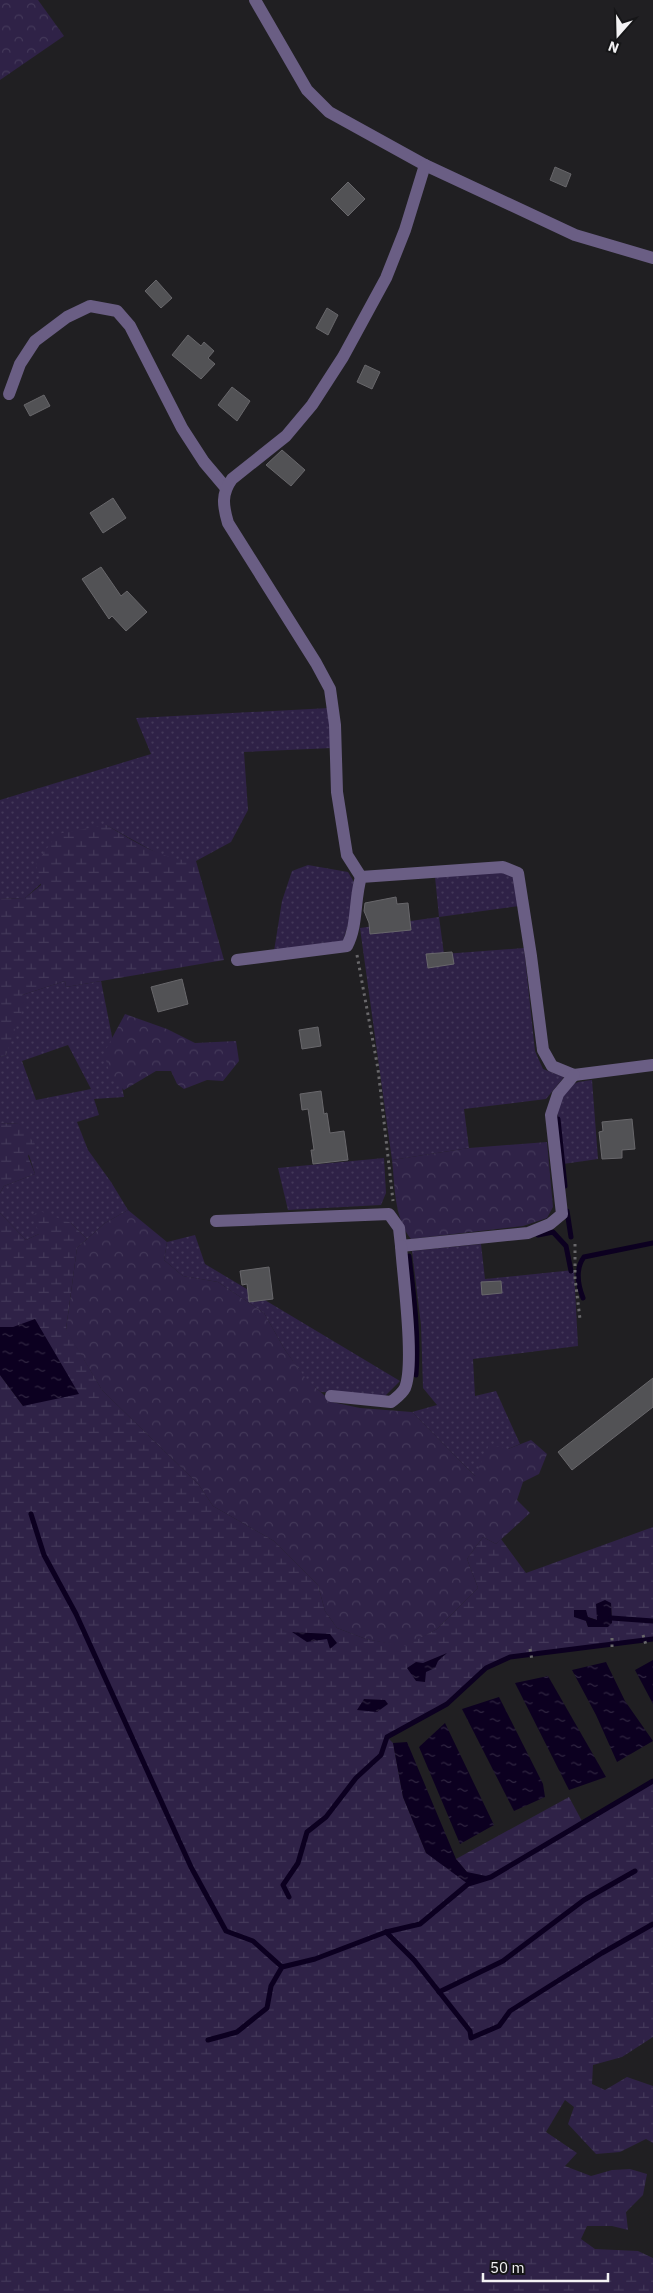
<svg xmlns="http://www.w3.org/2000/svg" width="653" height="2293" font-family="'IBM Plex Sans',sans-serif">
  <defs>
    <pattern id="grass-dots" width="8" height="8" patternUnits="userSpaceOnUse" patternTransform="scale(1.25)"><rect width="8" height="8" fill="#2f2247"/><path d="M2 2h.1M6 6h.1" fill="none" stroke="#433859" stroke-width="1.8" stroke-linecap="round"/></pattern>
    <pattern id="forest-crowns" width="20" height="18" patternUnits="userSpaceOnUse" patternTransform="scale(1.25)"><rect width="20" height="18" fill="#2f2247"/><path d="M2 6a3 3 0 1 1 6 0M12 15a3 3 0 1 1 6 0" fill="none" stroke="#433859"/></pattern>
    <pattern id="wetland-marsh" width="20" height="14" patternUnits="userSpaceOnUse" patternTransform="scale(1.25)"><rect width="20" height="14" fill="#2f2247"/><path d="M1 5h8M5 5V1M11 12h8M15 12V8" fill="none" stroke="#433859"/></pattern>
    <pattern id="water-ripples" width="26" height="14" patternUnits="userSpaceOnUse" patternTransform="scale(1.25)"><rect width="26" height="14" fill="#0c0020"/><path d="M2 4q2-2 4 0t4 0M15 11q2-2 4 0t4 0" fill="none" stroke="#302641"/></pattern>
  </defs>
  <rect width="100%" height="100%" fill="#201f22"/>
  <g fill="url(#grass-dots)" fill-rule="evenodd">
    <polygon points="329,708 333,748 244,752 248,810 231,842 196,861 178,861 160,855 106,825 25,898 0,899 0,800 151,754 136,718"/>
    <polygon points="308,865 348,872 354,882 351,914 343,941 274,951 282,901 292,871"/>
    <polygon points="500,870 508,873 516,880 519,906 439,917 444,954 524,948 535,1051 543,1069 564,1077 546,1099 464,1109 469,1148 392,1160 360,928 439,917 435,877"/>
    <path d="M65,981L66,987L101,981L124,1097L94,1099L99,1115L77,1122L88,1150L111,1182L128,1210L105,1223L87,1239L71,1223L39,1234L26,1240L0,1213V1193L4,1186L35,1174L19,1124L0,1123V1057L6,1055L22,995ZM68,1045L91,1089L36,1100L22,1061Z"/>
    <path d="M592,1080L598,1159L563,1164C560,1140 547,1097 576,1083C580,1081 587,1081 592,1080Z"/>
    <polygon points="384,1158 386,1193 381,1205 288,1210 278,1168"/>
    <polygon points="195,1235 205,1264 400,1381 385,1396 321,1392 307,1381 285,1350 264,1313 218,1282 183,1276 164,1260 167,1242"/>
    <polygon points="481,1244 485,1279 574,1270 578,1346 473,1359 475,1396 496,1391 520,1444 508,1449 475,1476 412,1412 437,1405 423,1388 421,1325 412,1251"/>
  </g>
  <g fill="url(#forest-crowns)">
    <polygon points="0,0 38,0 64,36 0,80"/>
    <polygon points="125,1014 167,1029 195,1043 236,1041 239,1061 223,1081 207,1080 184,1089 177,1084 171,1071 156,1071 124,1090 111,1078 104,1053"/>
    <path d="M547,1142L553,1207L547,1218L523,1226L411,1239C394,1218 395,1186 392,1160L469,1148Z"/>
    <polygon points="128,1210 167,1242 164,1260 183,1276 218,1282 264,1313 285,1350 307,1380 332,1402 360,1408 412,1412 475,1476 489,1445 508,1449 531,1440 547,1454 539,1474 523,1482 517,1500 530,1513 496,1544 483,1537 467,1559 478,1588 437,1629 405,1647 366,1639 337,1628 325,1611 318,1585 274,1541 213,1506 199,1485 102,1390 66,1330 77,1248 105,1223"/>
  </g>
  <g fill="url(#wetland-marsh)" fill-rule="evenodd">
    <path d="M106,825C135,841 162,861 196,861L224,960L66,987L65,981L22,995L25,1002L6,1055L0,1057V899L25,898L41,885L36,864L57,834Z"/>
    <polygon points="0,1123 19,1124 35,1144 28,1156 35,1174 4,1186 0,1193"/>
    <path d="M40,1211L71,1223L87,1239L77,1248L66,1329L102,1390L199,1485L213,1506L274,1541L318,1585L325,1611L337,1628L366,1639L405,1646L437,1629L478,1588L467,1559L483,1537L496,1544L501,1539L526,1573L653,1527V1639L510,1657L486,1669L447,1704L387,1737L393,1743L403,1797L426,1853L467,1872L456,1859L569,1797L583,1823L653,1781V2037L622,2057L593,2065L592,2084L605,2090L627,2077L653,2086V2143L646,2139L620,2152L596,2154L568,2124L574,2107L565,2100L546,2132L577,2153L565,2166L591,2176L612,2170L630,2169L647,2174L643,2195L626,2212L628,2230L612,2226H587L581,2239L595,2249L638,2251L653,2258V2293H0V1375L23,1406L13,1327H0V1213L26,1240L39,1234L33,1215ZM611,1603L612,1623L588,1627L586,1621L588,1617L597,1620Z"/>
  </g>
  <g fill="url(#water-ripples)">
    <polygon points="35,1319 79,1394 23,1406 0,1375 0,1327 13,1327"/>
    <polygon points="605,1600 611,1603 612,1623 608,1627 588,1627 586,1621 574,1617 574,1610 586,1610 588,1617 597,1620 596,1604"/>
    <polygon points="292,1632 330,1634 337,1643 330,1649 327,1639 307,1642"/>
    <polygon points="447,1653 438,1661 435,1668 426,1672 425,1682 416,1681 407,1668 416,1662 423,1663"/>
    <polygon points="653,1660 653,1704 635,1670"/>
    <polygon points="606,1662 625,1701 653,1741 617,1762 596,1715 572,1670"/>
    <polygon points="548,1676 606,1777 569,1790 515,1683"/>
    <polygon points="499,1697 543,1784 545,1797 514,1811 462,1709"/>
    <polygon points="364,1699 385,1700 388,1704 377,1712 357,1710"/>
    <polygon points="445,1723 494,1825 460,1844 419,1747"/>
    <polygon points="407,1742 456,1859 467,1872 491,1877 468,1884 426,1853 403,1797 393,1743"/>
  </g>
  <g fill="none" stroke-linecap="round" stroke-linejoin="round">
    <g stroke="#0c0020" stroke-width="5">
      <polyline points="558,1119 565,1186"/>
      <polyline points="567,1211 571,1237"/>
      <polyline points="538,1235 553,1232 566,1246 571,1271"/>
      <path d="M409,1256C414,1296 419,1335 416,1375"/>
      <path d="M583,1298C578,1285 575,1269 584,1257L653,1243"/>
      <polyline points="31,1514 44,1555 76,1614 191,1867 226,1931 253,1941 282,1967"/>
      <polyline points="611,1618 653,1621"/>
      <polyline points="289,1897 283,1885 298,1863 307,1832 326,1817 356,1778 381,1755 387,1737 447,1704 486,1668 510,1657 653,1639"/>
      <polyline points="386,1932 414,1960 470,2031 471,2038 499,2026 510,2011 602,1953 653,1924"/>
      <polyline points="439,1992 503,1961 584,1900 635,1871"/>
      <polyline points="208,2040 237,2032 267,2008 271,1986 282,1967 315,1959 386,1932 420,1924 468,1884 491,1877 653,1781"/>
    </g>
  </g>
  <g fill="#525255" stroke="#68676b">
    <polygon points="555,167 571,174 566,187 550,180"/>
    <polygon points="348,182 365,199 348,216 331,199"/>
    <polygon points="156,280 172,298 161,308 145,291"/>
    <polygon points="327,308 338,315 328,335 316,328"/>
    <polygon points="188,335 201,346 204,342 214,351 208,358 215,364 201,379 172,355"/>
    <polygon points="365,365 380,372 372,389 357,382"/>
    <polygon points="232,387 250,401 237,421 218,405"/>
    <polygon points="44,395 50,406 30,416 24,405"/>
    <polygon points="282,450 305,470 291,486 266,465"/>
    <polygon points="113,498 126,518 103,533 90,513"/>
    <polygon points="101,567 121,596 127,591 147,612 126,631 112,616 109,619 82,579"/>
    <polygon points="396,897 397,904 408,903 411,930 370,934 369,923 364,911 365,903"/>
    <polygon points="452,952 454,964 428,968 426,954"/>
    <polygon points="182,979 188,1004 158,1012 151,987"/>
    <polygon points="318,1027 321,1046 302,1049 299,1030"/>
    <polygon points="321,1091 324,1114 327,1113 330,1133 344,1131 348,1160 313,1164 311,1150 314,1150 308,1109 302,1110 300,1094"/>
    <polygon points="632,1119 635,1149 622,1150 622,1158 602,1159 599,1132 603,1131 602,1122"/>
    <polygon points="269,1267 273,1299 249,1302 247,1284 242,1285 240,1271"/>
    <polygon points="501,1281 502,1293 482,1295 481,1282"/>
    <polygon points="653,1378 653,1407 572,1470 558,1452"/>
  </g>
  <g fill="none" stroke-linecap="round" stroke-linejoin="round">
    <g stroke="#69686b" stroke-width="3" stroke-dasharray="2.5 4" stroke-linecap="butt">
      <polyline points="357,955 378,1069 393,1201"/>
      <polyline points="575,1244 575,1278 580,1319"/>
      <polyline points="643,1635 646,1645"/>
      <polyline points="612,1638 612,1650"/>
      <polyline points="530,1649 532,1660"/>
    </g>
    <g stroke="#6a5e84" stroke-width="12">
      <polyline points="255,0 307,90 329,112 425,165 575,235 653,258"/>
      <polyline points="9,394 20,364 35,341 67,317 90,306 117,311 130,326 182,428 204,462 226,488"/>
      <path d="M361,877L347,855L337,792L335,725L330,689L316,663L228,523C223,506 221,494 232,479L286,436L312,405L343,357L386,278L405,230L425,165"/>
      <path d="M237,960L347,946C358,925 354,900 361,877L503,867L518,873L531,956L543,1050L552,1066L574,1075L653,1065"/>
      <polyline points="216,1221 389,1214 399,1228 401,1246 528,1233 550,1224 562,1214 551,1115 558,1094 574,1075"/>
      <path d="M331,1396L391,1402C396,1398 402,1394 405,1388C415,1364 403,1276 401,1246"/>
    </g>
  </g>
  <g transform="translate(618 35) rotate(200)" stroke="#161618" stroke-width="4" paint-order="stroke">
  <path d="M0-4L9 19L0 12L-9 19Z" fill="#f3f2f4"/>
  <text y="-8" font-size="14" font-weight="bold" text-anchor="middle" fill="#f3f2f4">N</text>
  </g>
  <path d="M483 2273v8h125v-8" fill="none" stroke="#f3f2f4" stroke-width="2.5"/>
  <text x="490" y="2273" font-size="15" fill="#f3f2f4" stroke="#161618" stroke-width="4" paint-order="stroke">50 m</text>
</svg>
